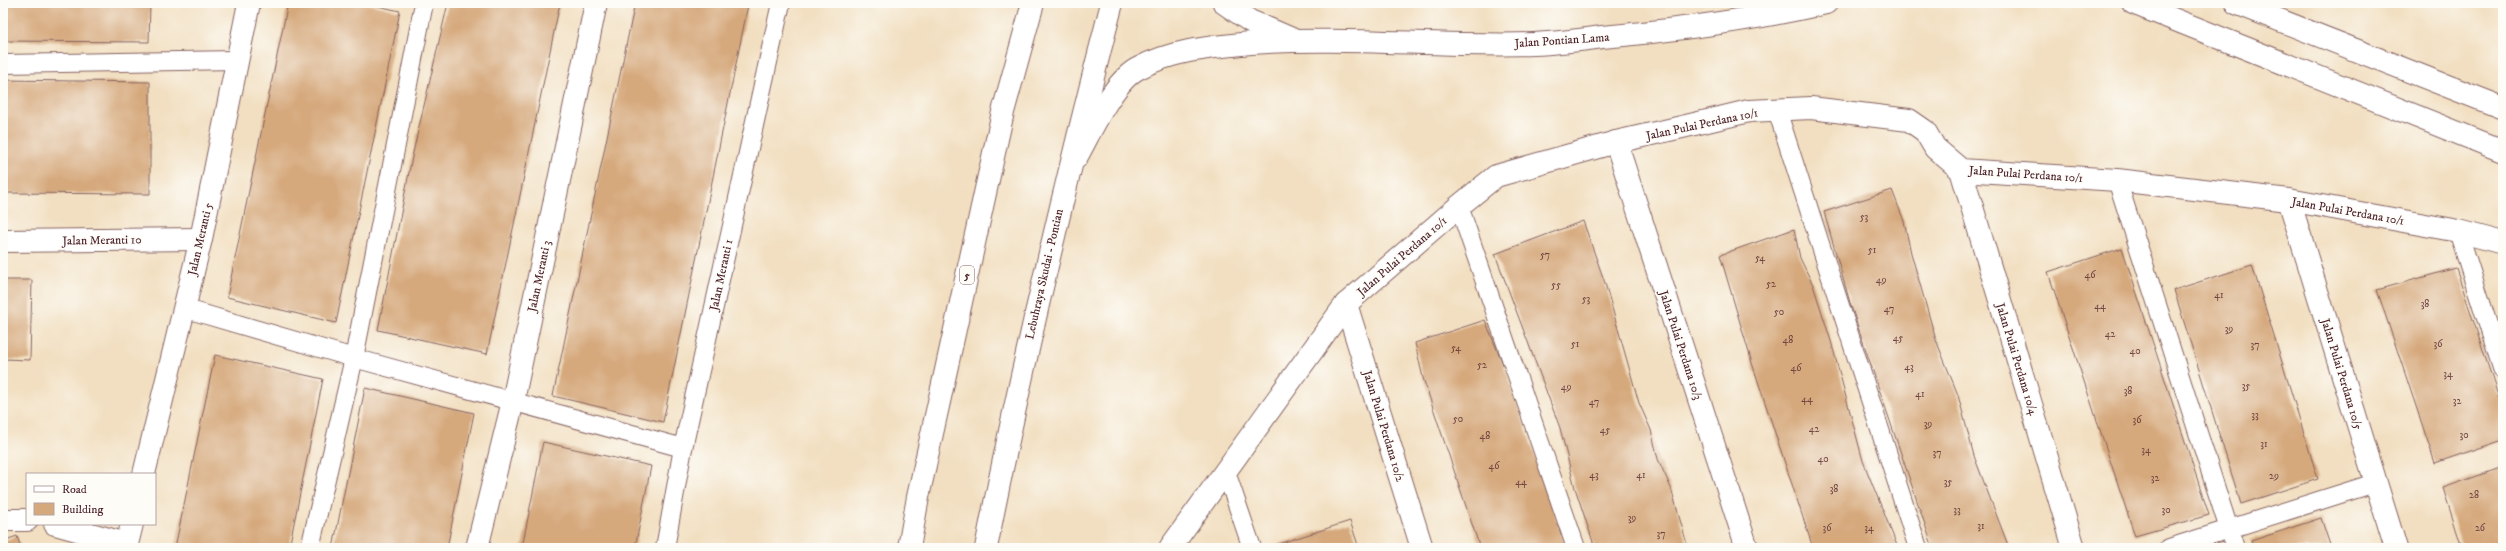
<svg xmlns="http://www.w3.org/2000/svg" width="2506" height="551" font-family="'IM FELL DW Pica',serif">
  <rect width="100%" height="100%" fill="#fdfcf7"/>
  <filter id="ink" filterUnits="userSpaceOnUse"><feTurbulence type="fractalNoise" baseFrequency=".025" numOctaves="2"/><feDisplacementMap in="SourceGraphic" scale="8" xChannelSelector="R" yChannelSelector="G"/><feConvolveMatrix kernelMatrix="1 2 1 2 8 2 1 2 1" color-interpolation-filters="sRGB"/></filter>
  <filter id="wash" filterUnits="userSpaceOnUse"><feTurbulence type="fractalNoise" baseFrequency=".012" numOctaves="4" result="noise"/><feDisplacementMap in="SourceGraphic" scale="16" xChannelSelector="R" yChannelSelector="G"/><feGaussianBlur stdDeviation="0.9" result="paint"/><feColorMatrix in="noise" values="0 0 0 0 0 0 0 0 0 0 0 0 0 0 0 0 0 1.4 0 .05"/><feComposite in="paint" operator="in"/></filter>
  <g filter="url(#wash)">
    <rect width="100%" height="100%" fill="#f2dfc1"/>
    <g id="blocks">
      <g fill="#d6a97d">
        <polygon points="3,3 150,3 149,42 3,41"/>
        <polygon points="288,3 364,3 400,11 336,323 227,297"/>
        <polygon points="448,3 560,3 487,354 378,330 412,157"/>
        <polygon points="635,3 748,5 663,422 553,396"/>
        <polygon points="3,80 150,82 150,194 3,193"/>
        <polygon points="1892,190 1904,221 1911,253 1936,340 1958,395 1974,456 2009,548 1933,548 1851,306 1824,212"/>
        <polygon points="1583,221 1605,283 1639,403 1651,430 1658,459 1671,488 1688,548 1595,548 1575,488 1560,428 1495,254"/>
        <polygon points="1794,229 1800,258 1813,285 1831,341 1863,461 1898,548 1813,548 1752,363 1720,255"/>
        <polygon points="2122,248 2209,515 2135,536 2048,272"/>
        <polygon points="2252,265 2318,479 2241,504 2174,290"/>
        <polygon points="2456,268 2503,411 2503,440 2435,463 2377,290"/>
        <polygon points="3,280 32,280 30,360 3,359"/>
        <polygon points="1485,320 1509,379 1566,548 1480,548 1423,378 1415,343"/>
        <polygon points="215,355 323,379 289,548 175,548"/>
        <polygon points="365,388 474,413 447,548 333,548"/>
        <polygon points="543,442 651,466 635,548 522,548"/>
        <polygon points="2503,467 2503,548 2462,548 2443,488"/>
        <polygon points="2321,518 2331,548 2253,548 2251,541"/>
        <polygon points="1350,521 1359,548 1276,548 1275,545"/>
        <polygon points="17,536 21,548 3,548 3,541"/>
      </g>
    </g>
  </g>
  <g filter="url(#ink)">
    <use href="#blocks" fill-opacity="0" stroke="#856260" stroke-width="1"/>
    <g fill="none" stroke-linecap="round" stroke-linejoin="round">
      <g stroke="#856260" stroke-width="20">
        <g id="lane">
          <polyline points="3,64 237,60"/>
          <polyline points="1777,110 1918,548"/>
          <polyline points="2117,180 2235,548"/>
          <polyline points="1459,206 1576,548"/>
          <polyline points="2458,231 2503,371"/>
          <polyline points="183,308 354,358 683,448"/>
          <polyline points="1225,469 1252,548"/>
          <polyline points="310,548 354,358 424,3"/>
          <polyline points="665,548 683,448 781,3"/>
          <polyline points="2169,548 2375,483"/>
        </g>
      </g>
      <g stroke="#856260" stroke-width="24">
        <g id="street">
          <polyline points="1616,142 1747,548"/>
          <polyline points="1961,170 2074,548"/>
          <polyline points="2289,200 2396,548"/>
          <polyline points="3,241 201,239"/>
          <polyline points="1346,304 1422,548"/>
          <polyline points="144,474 201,239 249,3"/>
          <polyline points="3,520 27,520"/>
          <polyline points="55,524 127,544"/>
          <polyline points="126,548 132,524"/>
          <polyline points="477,548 513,401 596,3"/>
          <polyline points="1170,548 1346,304 1459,206 1496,176 1616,142 1682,127 1749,111 1811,108 1909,120 1925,131 1935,148 1961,170 2117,180 2289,200 2458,231 2503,243"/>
        </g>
      </g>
      <g stroke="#856260" stroke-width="24">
        <g id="secondary">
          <polyline points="1224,3 1250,21 1292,39"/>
          <polyline points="2133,3 2503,151"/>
          <polyline points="2236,3 2503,108"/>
          <path d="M1076,158C1090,133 1112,83 1137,69C1172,50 1212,47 1251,43C1345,36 1439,47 1534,44C1557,43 1580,40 1602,37C1678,30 1752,20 1826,3"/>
        </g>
      </g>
      <g stroke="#856260" stroke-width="24">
        <g id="highway">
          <polyline points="909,548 918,497 1003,112 1033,3"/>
          <path d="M986,548C1022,365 1065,184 1112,3"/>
        </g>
      </g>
      <use href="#lane" stroke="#fff" stroke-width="18"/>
      <use href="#street" stroke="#fff" stroke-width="22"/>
      <use href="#secondary" stroke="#fff" stroke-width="22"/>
      <use href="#highway" stroke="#fff" stroke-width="22"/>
    </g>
  </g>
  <g text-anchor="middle" stroke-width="3.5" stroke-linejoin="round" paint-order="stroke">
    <g font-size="10" fill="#6d4240">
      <text x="1864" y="220">53</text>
      <text x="1872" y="253">51</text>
      <text x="1545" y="258">57</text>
      <text x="1760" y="261">54</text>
      <text x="2090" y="278">46</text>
      <text x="1881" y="283">49</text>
      <text x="1771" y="287">52</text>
      <text x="1556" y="288">55</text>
      <text x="2219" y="298">41</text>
      <text x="1586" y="302">53</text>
      <text x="2425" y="307">38</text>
      <text x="2100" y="309">44</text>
      <text x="1889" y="312">47</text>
      <text x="1779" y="315">50</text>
      <text x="2229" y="332">39</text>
      <text x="2110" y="337">42</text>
      <text x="1898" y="341">45</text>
      <text x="1788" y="343">48</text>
      <text x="1575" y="347">51</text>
      <text x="2438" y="347">36</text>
      <text x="2255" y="348">37</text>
      <text x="1456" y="351">54</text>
      <text x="2135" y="354">40</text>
      <text x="1482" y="368">52</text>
      <text x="1909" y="370">43</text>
      <text x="1796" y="371">46</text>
      <text x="2448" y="377">34</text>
      <text x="2246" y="389">35</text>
      <text x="1566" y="390">49</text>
      <text x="2128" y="394">38</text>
      <text x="1920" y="397">41</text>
      <text x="1807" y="402">44</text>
      <text x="2457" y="404">32</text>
      <text x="1594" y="405">47</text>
      <text x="2255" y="418">33</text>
      <text x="1458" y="422">50</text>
      <text x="2137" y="423">36</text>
      <text x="1928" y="427">39</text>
      <text x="1814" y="432">42</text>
      <text x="1605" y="433">45</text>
      <text x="2464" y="438">30</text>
      <text x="1485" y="439">48</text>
      <text x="2264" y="447">31</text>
      <text x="2146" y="453">34</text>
      <text x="1937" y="456">37</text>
      <text x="1823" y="462">40</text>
      <text x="1494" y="469">46</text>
      <text x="1594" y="478">43</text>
      <text x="1641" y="478">41</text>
      <text x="2274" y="479">29</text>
      <text x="2155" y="481">32</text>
      <text x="1521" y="485">44</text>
      <text x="1948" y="485">35</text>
      <text x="1834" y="492">38</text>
      <text x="2474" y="498">28</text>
      <text x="1957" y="513">33</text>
      <text x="2166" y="513">30</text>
      <text x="1632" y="521">39</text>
      <text x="1981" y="529">31</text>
      <text x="1827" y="531">36</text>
      <text x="1869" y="531">34</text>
      <text x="2480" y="531">26</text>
      <text x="1661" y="537">37</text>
    </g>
    <rect fill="#fdfcf7" stroke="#806168" stroke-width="1" x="960" y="266" width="14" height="18" rx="3"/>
    <g font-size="11" font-weight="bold" fill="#4a1f2b">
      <text x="967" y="279">5</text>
    </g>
    <g font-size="12" fill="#4a1f2b" stroke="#fdfcf7">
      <text transform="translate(1562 40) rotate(-4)" y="4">Jalan Pontian Lama</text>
      <text transform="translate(1702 124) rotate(-12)" y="4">Jalan Pulai Perdana 10/1</text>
      <text transform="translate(2026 174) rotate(4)" y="4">Jalan Pulai Perdana 10/1</text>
      <text transform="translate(2348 211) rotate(10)" y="4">Jalan Pulai Perdana 10/1</text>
      <text transform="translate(200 239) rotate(-77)" y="4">Jalan Meranti 5</text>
      <text transform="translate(102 240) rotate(-1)" y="4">Jalan Meranti 10</text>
      <text transform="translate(1402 256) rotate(-41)" y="4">Jalan Pulai Perdana 10/1</text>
      <text transform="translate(1044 274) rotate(-77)" y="4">Lebuhraya Skudai - Pontian</text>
      <text transform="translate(721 275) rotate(-78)" y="4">Jalan Meranti 1</text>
      <text transform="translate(539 276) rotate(-78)" y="4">Jalan Meranti 3</text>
      <text transform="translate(1681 345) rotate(72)" y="4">Jalan Pulai Perdana 10/3</text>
      <text transform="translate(2017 359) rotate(73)" y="4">Jalan Pulai Perdana 10/4</text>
      <text transform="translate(2342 374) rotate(73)" y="4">Jalan Pulai Perdana 10/5</text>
      <text transform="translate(1384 426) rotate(73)" y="4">Jalan Pulai Perdana 10/2</text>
    </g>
  </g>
  <rect width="2506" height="551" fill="none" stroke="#fdfcf7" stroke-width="16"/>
  <rect x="26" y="473" width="130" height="52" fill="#fdfcf7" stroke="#b5a4a5"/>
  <rect x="34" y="486" width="20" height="6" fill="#ffffff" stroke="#b5a4a5"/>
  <text x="62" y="493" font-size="12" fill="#4a1f2b">Road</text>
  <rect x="34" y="503" width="20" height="12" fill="#d6a97d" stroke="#b5a4a5"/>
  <text x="62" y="513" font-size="12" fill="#4a1f2b">Building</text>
</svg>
